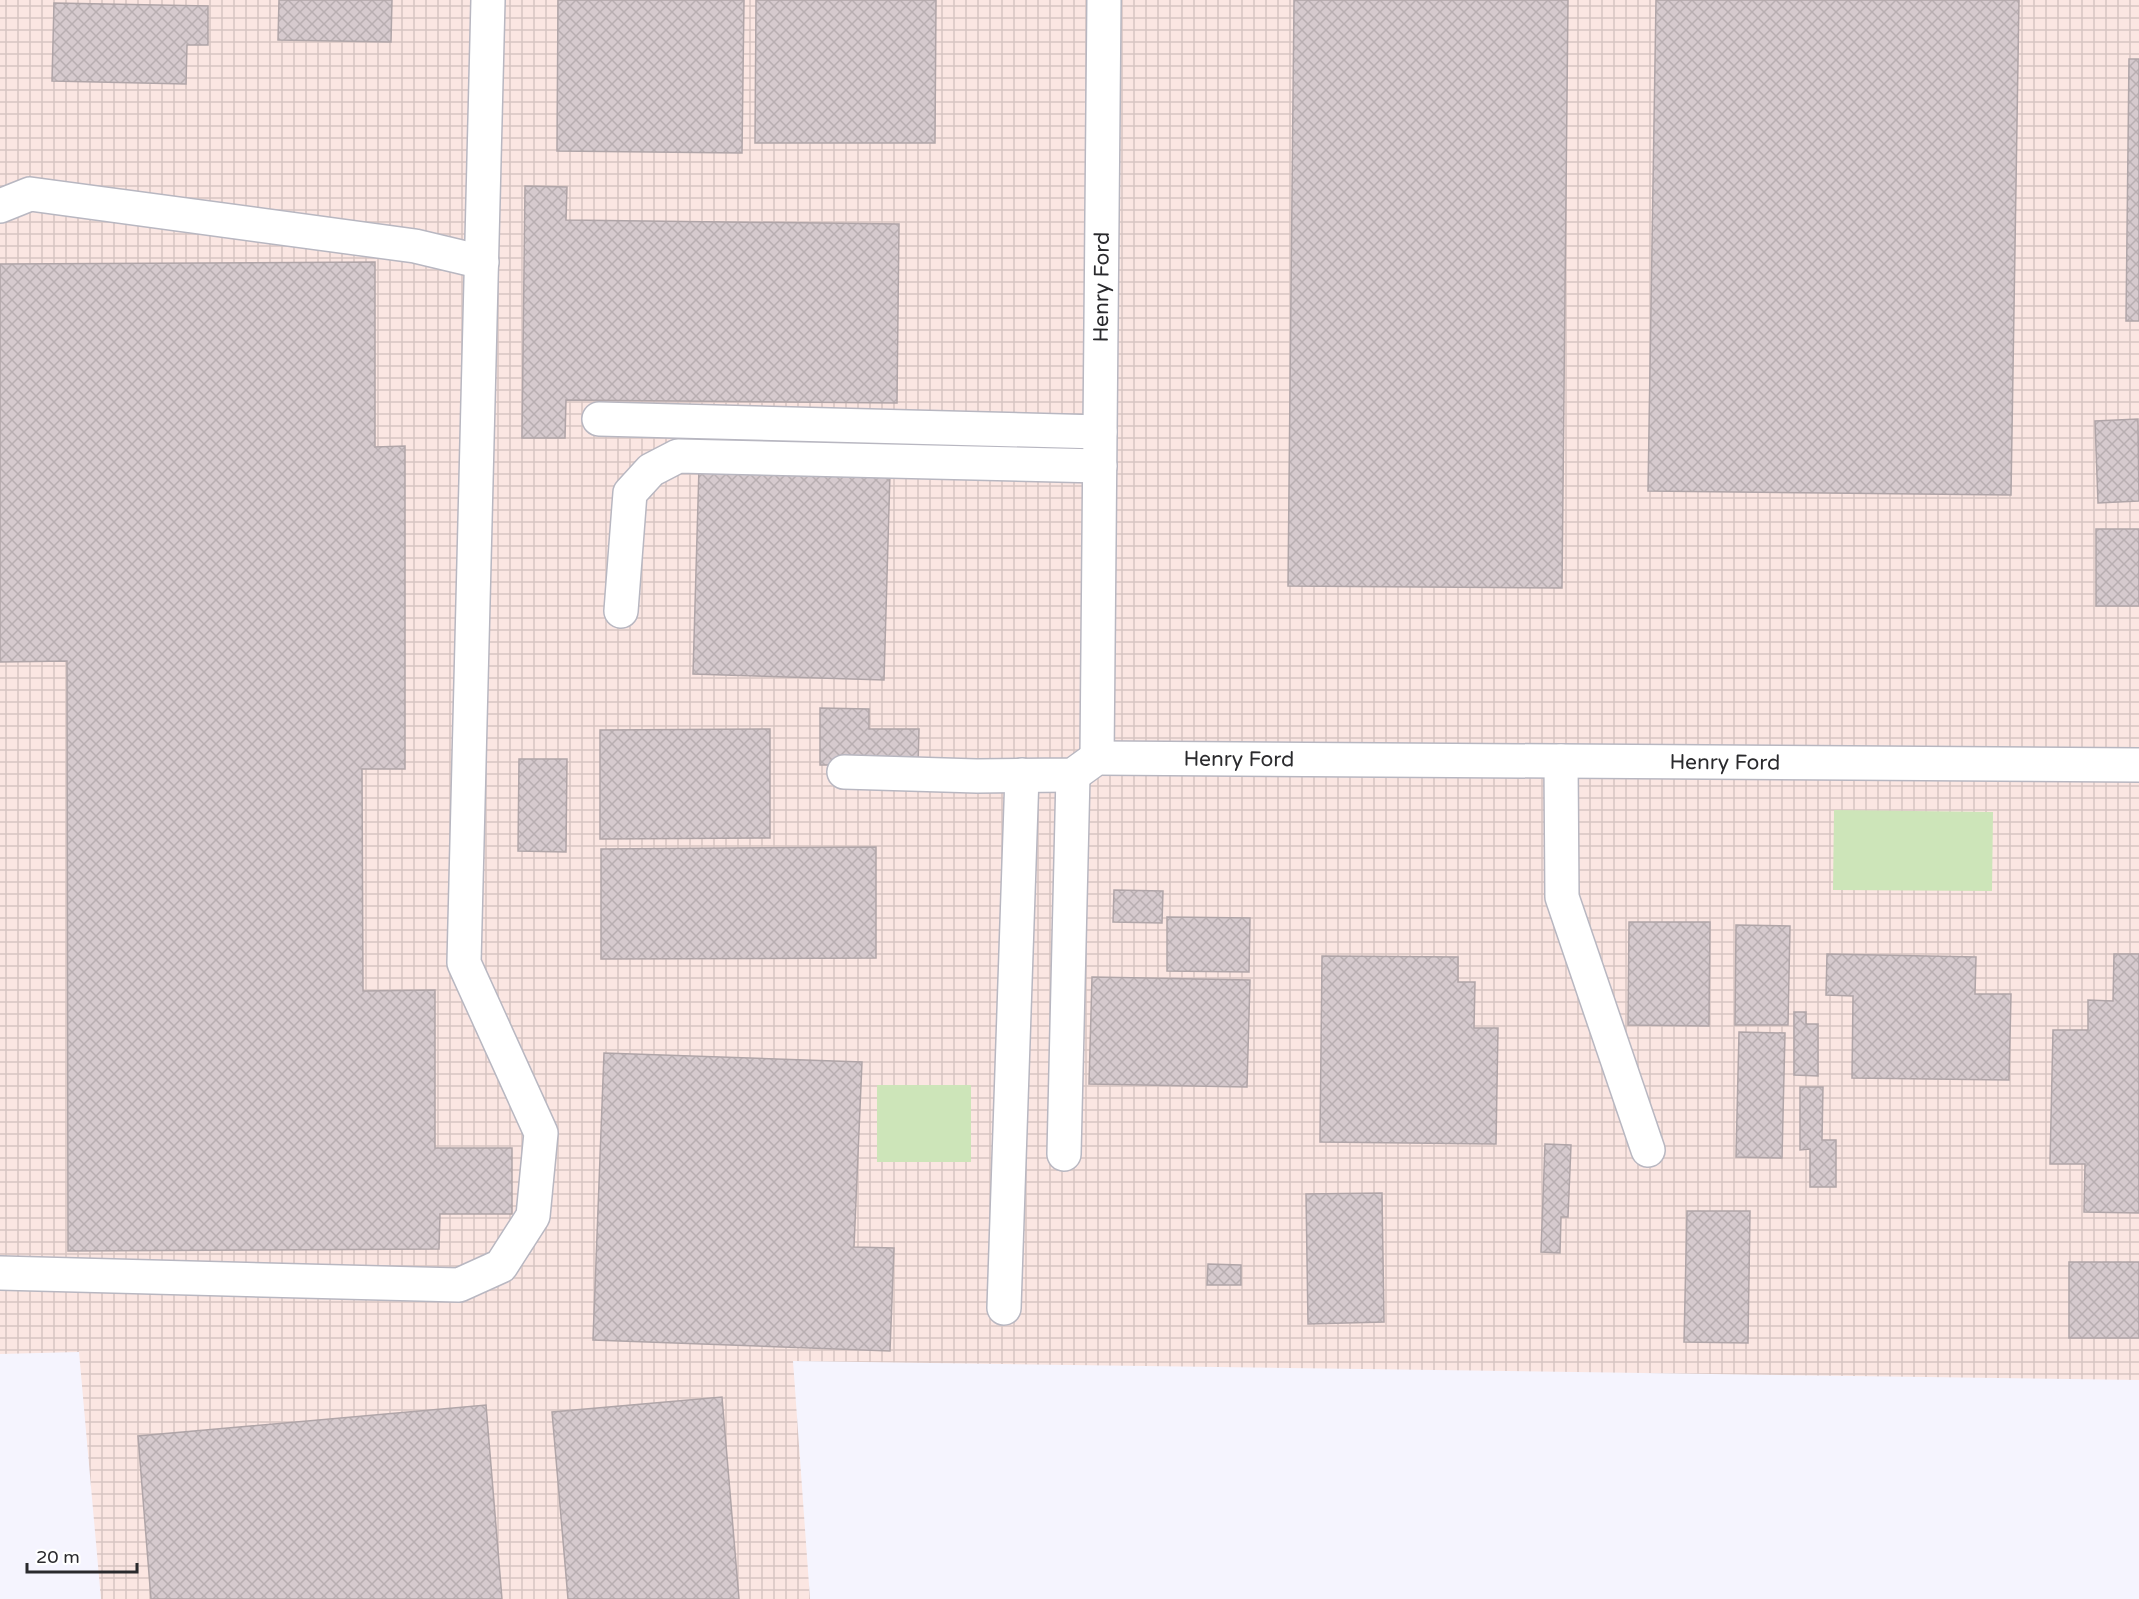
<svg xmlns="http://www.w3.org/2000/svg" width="2139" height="1599" font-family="'Varela Round',sans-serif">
  <defs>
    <pattern id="industrial-grid" width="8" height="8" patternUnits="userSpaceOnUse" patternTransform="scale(1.5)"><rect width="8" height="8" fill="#fbe6e2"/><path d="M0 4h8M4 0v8" fill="none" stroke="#d7c5c2"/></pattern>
    <pattern id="building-cross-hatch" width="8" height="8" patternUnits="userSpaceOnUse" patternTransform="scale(1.5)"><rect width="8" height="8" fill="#d6cace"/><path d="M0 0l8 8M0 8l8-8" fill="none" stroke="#b8aeb1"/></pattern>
  </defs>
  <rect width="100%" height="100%" fill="#f5f4fe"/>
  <polygon fill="url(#industrial-grid)" points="0,0 2139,0 2139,1380 793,1361 810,1599 101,1599 79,1352 0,1354"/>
  <g fill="#cde5b9">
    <polygon points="1834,810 1993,812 1992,891 1833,890"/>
    <rect x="877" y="1085" width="94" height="77"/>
  </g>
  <g fill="url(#building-cross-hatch)" stroke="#b0a5a8" stroke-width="1.5">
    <polygon points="279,0 392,0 391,42 278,40"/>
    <polygon points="558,0 744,0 742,153 557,151"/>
    <polygon points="756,0 936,0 935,143 755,143"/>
    <polygon points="1294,0 1568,0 1562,588 1288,586"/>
    <polygon points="1656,0 2019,0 2011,495 1648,491"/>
    <polygon points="54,3 208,6 208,45 187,45 186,84 52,81"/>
    <polygon points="2129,59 2139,59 2139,321 2126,321"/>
    <polygon points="525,186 567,187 566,220 899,224 897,403 566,400 565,438 522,438"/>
    <polygon points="375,262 375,447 405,446 405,769 362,769 363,991 435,990 435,1148 512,1148 512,1214 440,1214 439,1249 68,1251 67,661 0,662 0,264"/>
    <polygon points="2138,419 2139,501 2098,503 2095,421"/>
    <polygon points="699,468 890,473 884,680 693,674"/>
    <rect x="2096" y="529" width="43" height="77"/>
    <polygon points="820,708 869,709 869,729 919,729 918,765 820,765"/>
    <polygon points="770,729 770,838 600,839 600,730"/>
    <polygon points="519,759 567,759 566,852 518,851"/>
    <polygon points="876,847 876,958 601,959 601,849"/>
    <polygon points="1114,890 1163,891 1162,923 1113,922"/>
    <polygon points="1167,917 1250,918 1249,972 1167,971"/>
    <polygon points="1629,922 1710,922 1709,1026 1628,1025"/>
    <polygon points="1736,925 1790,926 1788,1025 1735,1025"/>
    <polygon points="1827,954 1976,957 1975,994 2011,994 2009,1080 1852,1078 1853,996 1826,995"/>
    <polygon points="2114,954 2139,954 2139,1213 2084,1212 2085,1164 2050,1164 2053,1030 2088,1030 2088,1000 2113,1001"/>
    <polygon points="1322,956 1458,957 1458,982 1475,982 1474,1028 1498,1028 1496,1144 1320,1142"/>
    <polygon points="1092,977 1250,980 1247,1087 1089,1084"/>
    <polygon points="1794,1012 1806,1012 1806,1024 1818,1024 1818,1076 1794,1075"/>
    <polygon points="1739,1032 1785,1033 1782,1158 1736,1157"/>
    <polygon points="604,1053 862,1062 854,1247 894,1248 890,1351 593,1340"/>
    <polygon points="1800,1087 1823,1087 1822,1140 1836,1140 1836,1187 1810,1187 1810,1149 1800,1150"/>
    <polygon points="1545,1144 1571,1145 1568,1217 1561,1217 1560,1253 1541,1252"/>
    <polygon points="1382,1193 1384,1322 1308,1324 1306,1194"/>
    <polygon points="1687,1211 1750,1211 1748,1343 1684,1342"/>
    <rect x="2069" y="1262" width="70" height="76"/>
    <polygon points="1208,1264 1241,1265 1241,1285 1207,1285"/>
    <polygon points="722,1397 739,1599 568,1599 552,1412"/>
    <polygon points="486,1405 502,1599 151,1599 138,1436"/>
  </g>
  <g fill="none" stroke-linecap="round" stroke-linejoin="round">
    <g stroke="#b8b7c1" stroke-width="36">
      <g id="minor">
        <polyline points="0,206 30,194 415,246 482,262"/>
        <polyline points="599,419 1100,432"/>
        <polyline points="621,611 630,493 651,470 678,456 1100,466"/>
        <path id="s1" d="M1097,758L2139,765"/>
        <path id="s2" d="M1097,758L1104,0"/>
        <polyline points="1561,761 1562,897 1648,1150"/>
        <polyline points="844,772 977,776 1073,775 1091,762"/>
        <polyline points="1064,1154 1073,775"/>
        <polyline points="0,1273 459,1285 501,1266 533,1216 541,1133 464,963 488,0"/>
        <polyline points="1004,1308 1022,775"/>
      </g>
    </g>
    <use href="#minor" stroke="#fff" stroke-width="33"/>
  </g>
  <g text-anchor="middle" stroke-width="6" stroke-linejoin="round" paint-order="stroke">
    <g font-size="21" fill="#2a2a2d" stroke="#fff">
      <text dy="7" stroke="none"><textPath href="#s2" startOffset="471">Henry Ford</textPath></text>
      <text dy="7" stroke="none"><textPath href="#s1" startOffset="142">Henry Ford</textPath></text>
      <text dy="7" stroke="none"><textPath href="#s1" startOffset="628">Henry Ford</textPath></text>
    </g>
  </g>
  <path d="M27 1563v9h110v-9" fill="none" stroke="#2a2a2d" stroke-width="3"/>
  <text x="36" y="1563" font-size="18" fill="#2a2a2d" stroke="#ffffff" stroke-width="4.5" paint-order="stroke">20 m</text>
</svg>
